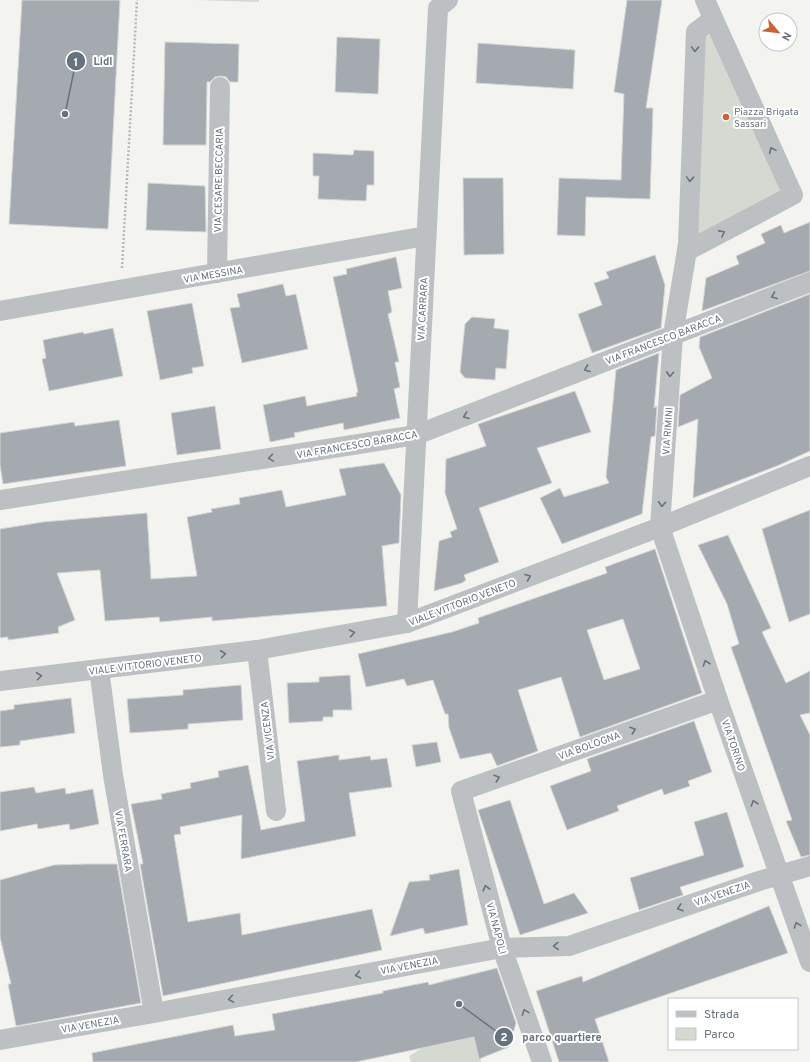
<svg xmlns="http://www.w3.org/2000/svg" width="810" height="1062" viewBox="0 0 810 1062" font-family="Overpass,sans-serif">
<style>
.green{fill:#d4dad2}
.building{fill:#a4aaaf;stroke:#d5d5d3;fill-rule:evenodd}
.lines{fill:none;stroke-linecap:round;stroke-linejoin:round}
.path{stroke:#b7b9bb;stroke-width:2.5;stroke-dasharray:2 2;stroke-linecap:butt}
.street{stroke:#bdc0c3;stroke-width:20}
.oneway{stroke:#66727d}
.poi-dot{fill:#cc6238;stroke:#fff;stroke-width:1.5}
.labels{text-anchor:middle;stroke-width:4;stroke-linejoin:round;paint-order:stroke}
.poi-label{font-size:10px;fill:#66727d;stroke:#fff;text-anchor:start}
.street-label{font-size:10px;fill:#66727d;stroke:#fff}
.leader{fill:none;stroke:#66727d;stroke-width:1.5}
.callout-dot{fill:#66727d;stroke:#fff;stroke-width:1.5}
.mark-label{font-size:12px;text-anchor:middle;font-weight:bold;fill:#fff}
.callout-label{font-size:11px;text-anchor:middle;font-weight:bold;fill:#66727d;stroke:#fff;stroke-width:4;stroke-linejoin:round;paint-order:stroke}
</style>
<rect width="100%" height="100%" fill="#f3f4f0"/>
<g class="green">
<path d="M 195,0 L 259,0 L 259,2 Z"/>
<path d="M 714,33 L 782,195 L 691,242 L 699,41 Z"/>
<path d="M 463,976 L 481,1062 L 411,1062 L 409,1056 L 454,1029 L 443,980 Z"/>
</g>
<g class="building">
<path d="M 22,0 L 120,0 L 108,229 L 9,224 Z"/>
<path d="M 627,0 L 662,0 L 646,108 L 653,108 L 650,199 L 586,197 L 585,236 L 557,235 L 559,178 L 621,180 L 624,94 L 614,92 Z"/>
<path d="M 337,37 L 380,39 L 378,94 L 335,92 Z"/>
<path d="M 165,42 L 239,44 L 238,82 L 230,82 L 226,77 L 221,76 L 215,77 L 210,82 L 207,82 L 206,145 L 163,145 Z"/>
<path d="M 478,43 L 575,50 L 573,89 L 476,83 Z"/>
<path d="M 354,150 L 374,151 L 374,185 L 367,185 L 366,201 L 318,199 L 319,176 L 313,176 L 313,153 L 353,155 Z"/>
<path d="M 463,178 L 503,178 L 504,254 L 464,255 Z"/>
<path d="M 148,183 L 205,186 L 206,232 L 146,230 Z"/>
<path d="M 810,222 L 810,271 L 702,311 L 706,278 L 739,264 L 736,256 L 765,243 L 761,234 L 781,225 L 784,233 Z"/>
<path d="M 655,255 L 665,285 L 661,328 L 592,353 L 578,314 L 602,305 L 594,283 L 609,278 L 606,272 Z"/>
<path d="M 396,257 L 402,288 L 388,291 L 392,312 L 388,314 L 399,362 L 395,362 L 400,387 L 394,389 L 400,418 L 344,430 L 343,423 L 294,433 L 295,437 L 270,442 L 263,405 L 305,396 L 307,406 L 357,396 L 356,393 L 358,392 L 333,277 L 347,274 L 346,269 Z"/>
<path d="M 283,284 L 286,296 L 296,294 L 308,349 L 242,363 L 230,308 L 240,307 L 237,294 Z"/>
<path d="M 810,294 L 810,451 L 777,466 L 693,498 L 698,419 L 678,427 L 680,395 L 712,378 L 699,347 L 700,337 Z"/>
<path d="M 192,303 L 204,366 L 192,368 L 193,373 L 160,380 L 147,311 Z"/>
<path d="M 472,317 L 495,319 L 494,328 L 509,330 L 506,369 L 496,368 L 495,380 L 465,378 L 460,372 L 465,324 Z"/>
<path d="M 113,328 L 123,376 L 49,391 L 42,359 L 46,358 L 43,340 L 83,332 L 84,334 Z"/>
<path d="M 659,353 L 654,408 L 657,406 L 655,436 L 651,437 L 642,514 L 562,544 L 540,498 L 560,488 L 564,497 L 609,483 L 606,477 L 616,370 Z"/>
<path d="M 575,391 L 591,432 L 537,448 L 552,483 L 479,508 L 499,562 L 464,575 L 466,580 L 462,583 L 434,591 L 439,541 L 452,537 L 450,532 L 457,529 L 445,493 L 446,459 L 486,446 L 478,424 Z"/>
<path d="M 215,406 L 221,449 L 177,455 L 171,413 Z"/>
<path d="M 119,420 L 126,466 L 3,484 L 0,465 L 0,433 L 74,422 L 75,426 Z"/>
<path d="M 384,463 L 401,495 L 399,543 L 382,546 L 387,606 L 212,621 L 212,617 L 160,622 L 159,617 L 105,621 L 100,570 L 57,573 L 75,620 L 58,627 L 59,633 L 8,640 L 8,637 L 0,638 L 0,529 L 43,522 L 147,513 L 151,579 L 197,576 L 187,517 L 212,512 L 211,509 L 240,504 L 239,498 L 282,490 L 286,507 L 346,495 L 339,469 Z"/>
<path d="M 810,510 L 810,614 L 789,622 L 762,529 Z"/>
<path d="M 728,535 L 771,628 L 762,632 L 786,683 L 810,671 L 810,713 L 800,715 L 810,735 L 810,855 L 801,857 L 786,821 L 792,820 L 731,647 L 739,644 L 727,604 L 698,545 Z"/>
<path d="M 655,549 L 702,693 L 580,737 L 561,677 L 518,690 L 538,751 L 497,766 L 491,753 L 460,759 L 449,728 L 448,714 L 445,714 L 433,680 L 407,686 L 404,679 L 366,687 L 358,654 L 452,632 L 479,623 L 478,618 L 607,573 L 605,567 ZM 623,619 L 640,669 L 604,680 L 587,630 Z"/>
<path d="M 350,675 L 352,710 L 333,710 L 333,717 L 323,717 L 323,721 L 289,723 L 287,683 L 319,682 L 319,677 Z"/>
<path d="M 241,685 L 243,720 L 188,724 L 188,729 L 130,733 L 127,699 L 183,695 L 183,690 Z"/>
<path d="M 71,698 L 75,733 L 20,741 L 20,745 L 0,747 L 0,711 L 14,709 L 14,705 Z"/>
<path d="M 694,721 L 712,772 L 688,781 L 690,786 L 664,795 L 662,789 L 617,806 L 619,811 L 567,830 L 550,786 L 591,771 L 587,759 Z"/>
<path d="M 437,742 L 441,762 L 416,767 L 412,745 Z"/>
<path d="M 339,755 L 339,760 L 370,756 L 371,760 L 387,758 L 392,787 L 349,793 L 356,836 L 241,859 L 242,815 L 180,827 L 181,834 L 174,835 L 188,922 L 240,913 L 242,935 L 372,909 L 382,950 L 163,996 L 140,864 L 143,864 L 131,804 L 162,799 L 161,794 L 191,788 L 190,783 L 219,777 L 218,771 L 248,765 L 261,830 L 305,821 L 297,761 Z"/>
<path d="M 34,787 L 36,793 L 65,788 L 66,794 L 93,789 L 99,824 L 70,830 L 69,824 L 38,829 L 37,824 L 0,831 L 0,792 Z"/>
<path d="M 510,800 L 544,904 L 574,893 L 588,913 L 520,935 L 478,810 Z"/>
<path d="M 727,812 L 744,867 L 680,887 L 683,895 L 639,910 L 630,878 L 704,855 L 694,822 Z"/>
<path d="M 87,864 L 117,864 L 141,1003 L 16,1026 L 8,984 L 11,984 L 0,937 L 0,880 L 54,865 Z"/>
<path d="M 459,869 L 468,925 L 425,934 L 423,928 L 390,936 L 409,882 L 430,880 L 429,875 Z"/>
<path d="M 769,906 L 788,953 L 595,1019 L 609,1062 L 559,1062 L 536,991 L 582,976 L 583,982 Z"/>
<path d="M 497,968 L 516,1023 L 509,1047 L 479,1059 L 474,1037 L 356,1062 L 93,1062 L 92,1053 L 233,1025 L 235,1036 L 275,1030 L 272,1014 L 383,993 L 383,991 L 428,982 L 429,985 Z"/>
</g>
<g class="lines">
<path class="path" d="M 122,268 L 137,0"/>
<g class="street">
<path d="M 713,19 L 696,32 L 688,244 L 673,335 L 660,527 L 718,700 L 810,962"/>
<path d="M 687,251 L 793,195 L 705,0"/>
<path d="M 217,273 L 220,87"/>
<path d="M 0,311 L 426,236"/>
<path d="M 0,500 L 416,435 L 810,282"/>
<path d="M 407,623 L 438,8 L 448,0"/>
<path d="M 257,650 L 276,811"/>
<path d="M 99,669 L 113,775 L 154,1013"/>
<path d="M 0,681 L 257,650 L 407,623 L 660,527 L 810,466"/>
<path d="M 0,1040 L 154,1013 L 502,948 L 569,946 L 759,881 L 810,866"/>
<path d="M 542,1062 L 502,948 L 461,791 L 718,700"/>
</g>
</g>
<defs><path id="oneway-chevron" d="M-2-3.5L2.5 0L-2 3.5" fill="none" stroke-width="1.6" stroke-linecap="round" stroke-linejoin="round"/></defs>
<g class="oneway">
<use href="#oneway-chevron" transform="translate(695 49) rotate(92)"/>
<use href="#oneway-chevron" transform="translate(772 150) rotate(-114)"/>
<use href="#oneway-chevron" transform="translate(690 179) rotate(92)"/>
<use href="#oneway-chevron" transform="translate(722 233) rotate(-28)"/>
<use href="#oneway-chevron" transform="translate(774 296) rotate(159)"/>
<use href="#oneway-chevron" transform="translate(587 369) rotate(159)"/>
<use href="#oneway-chevron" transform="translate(670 374) rotate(94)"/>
<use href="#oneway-chevron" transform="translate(466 416) rotate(159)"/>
<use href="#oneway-chevron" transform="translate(271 458) rotate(171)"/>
<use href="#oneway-chevron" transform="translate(662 504) rotate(94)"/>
<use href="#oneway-chevron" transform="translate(528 577) rotate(-21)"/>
<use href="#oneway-chevron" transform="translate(352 633) rotate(-10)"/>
<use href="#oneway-chevron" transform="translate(223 654) rotate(-7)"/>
<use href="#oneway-chevron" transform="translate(706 663) rotate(-109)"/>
<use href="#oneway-chevron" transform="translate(39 676) rotate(-7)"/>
<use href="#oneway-chevron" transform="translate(633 730) rotate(-19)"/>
<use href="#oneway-chevron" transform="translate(497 778) rotate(-19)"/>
<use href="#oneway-chevron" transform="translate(754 803) rotate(-109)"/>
<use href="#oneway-chevron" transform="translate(486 888) rotate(-105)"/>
<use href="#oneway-chevron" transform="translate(680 908) rotate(161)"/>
<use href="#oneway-chevron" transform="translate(797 925) rotate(-110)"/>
<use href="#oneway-chevron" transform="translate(556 946) rotate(178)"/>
<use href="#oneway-chevron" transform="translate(358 975) rotate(169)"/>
<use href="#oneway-chevron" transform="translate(231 999) rotate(170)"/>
<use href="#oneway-chevron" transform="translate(525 1012) rotate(-110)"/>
</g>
<circle class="poi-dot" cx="726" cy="117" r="4"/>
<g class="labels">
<g class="poi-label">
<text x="734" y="115">Piazza Brigata<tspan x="734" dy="12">Sassari</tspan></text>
</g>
<g class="street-label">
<text transform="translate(218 180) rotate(-89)" y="4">VIA CESARE BECCARIA</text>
<text transform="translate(213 274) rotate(-10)" y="4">VIA MESSINA</text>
<text transform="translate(422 309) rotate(-87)" y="4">VIA CARRARA</text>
<text transform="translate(663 339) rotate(-21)" y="4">VIA FRANCESCO BARACCA</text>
<text transform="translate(667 431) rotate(-86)" y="4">VIA RIMINI</text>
<text transform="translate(357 444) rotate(-10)" y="4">VIA FRANCESCO BARACCA</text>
<text transform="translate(462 602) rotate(-21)" y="4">VIALE VITTORIO VENETO</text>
<text transform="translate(145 664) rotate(-7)" y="4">VIALE VITTORIO VENETO</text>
<text transform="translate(267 731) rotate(-97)" y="4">VIA VICENZA</text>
<text transform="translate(589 745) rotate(-20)" y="4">VIA BOLOGNA</text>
<text transform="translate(734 745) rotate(71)" y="4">VIA TORINO</text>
<text transform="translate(124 841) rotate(80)" y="4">VIA FERRARA</text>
<text transform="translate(722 893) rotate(-19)" y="4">VIA VENEZIA</text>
<text transform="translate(497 928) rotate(75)" y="4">VIA NAPOLI</text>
<text transform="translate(409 965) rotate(-11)" y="4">VIA VENEZIA</text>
<text transform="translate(90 1024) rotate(-10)" y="4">VIA VENEZIA</text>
</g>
</g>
<path class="leader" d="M65 114L76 61M459 1004L504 1037"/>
<g class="callout-dot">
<circle cx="65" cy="114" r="4"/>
<circle cx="459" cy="1004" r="4"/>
<circle cx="76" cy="61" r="10"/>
<circle cx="504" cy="1037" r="10"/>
</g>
<g class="mark-label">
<text x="76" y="66">1</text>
<text x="504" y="1041">2</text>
</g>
<g class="callout-label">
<text x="103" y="65">Lidl</text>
<text x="562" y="1041">parco quartiere</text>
</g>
<rect x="668" y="998" width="130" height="52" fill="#ffffff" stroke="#c2c7cb"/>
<rect x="676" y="1011" width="20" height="6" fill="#bdc0c3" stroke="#c2c7cb"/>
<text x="704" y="1018" font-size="12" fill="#66727d">Strada</text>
<rect x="676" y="1028" width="20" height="12" fill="#d4dad2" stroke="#c2c7cb"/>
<text x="704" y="1038" font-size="12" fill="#66727d">Parco</text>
<g transform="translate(778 32) rotate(118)"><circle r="19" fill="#ffffff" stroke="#c2c7cb"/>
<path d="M0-3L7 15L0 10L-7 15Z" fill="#cc6238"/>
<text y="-6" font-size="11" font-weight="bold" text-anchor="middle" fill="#66727d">N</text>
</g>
</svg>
